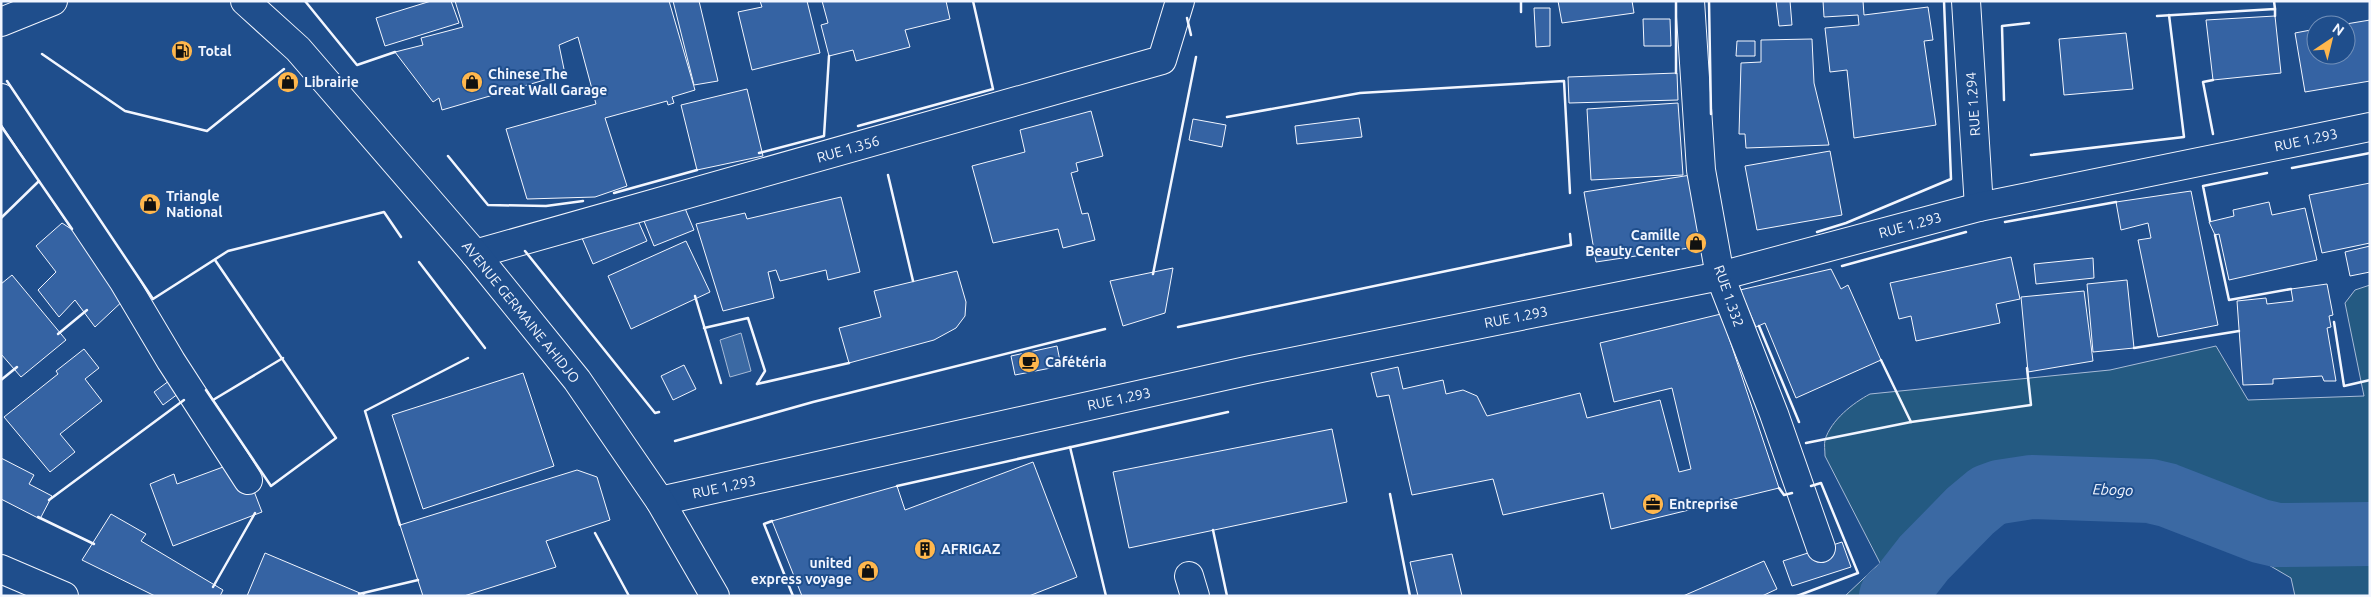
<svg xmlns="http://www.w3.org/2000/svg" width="2371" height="597" viewBox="0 0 2371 597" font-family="Ubuntu,sans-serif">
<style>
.green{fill:#245a82;stroke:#a8bbd7}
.water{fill:#3b69a3;stroke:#a8bbd7}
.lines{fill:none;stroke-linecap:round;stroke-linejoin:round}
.river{stroke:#3b69a3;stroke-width:64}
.building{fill:#3563a3;stroke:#f2f6ff}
.street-casing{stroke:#f2f6ff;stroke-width:30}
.secondary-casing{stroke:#f2f6ff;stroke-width:30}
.street{stroke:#1f4e8c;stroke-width:28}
.secondary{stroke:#1f4e8c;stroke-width:28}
.wall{stroke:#f2f6ff;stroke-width:2.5}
.labels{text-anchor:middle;stroke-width:4;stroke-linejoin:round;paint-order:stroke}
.poi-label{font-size:14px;font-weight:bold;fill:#f2f6ff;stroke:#1f4e8c;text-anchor:start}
.street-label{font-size:14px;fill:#f2f6ff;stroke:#1f4e8c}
.water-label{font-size:15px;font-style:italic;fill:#f2f6ff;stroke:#1f4e8c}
</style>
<rect width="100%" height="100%" fill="#1f4e8c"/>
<path class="green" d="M 2370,285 L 2370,596 L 2295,596 L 2291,578 L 2202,526 L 2080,509 L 2002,504 L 1908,596 L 1845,596 L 1880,563 L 1825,456 C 1825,451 1824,444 1825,440 C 1831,420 1853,403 1870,394 L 2110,370 L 2216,346 L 2248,400 L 2364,396 L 2345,303 L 2355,290 Z"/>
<path class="water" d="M 741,333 L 751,371 L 730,377 L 720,340 Z"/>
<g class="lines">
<path class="river" d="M 1891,596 L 1899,590 L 1924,558 L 1970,511 L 1988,496 L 1999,492 L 2032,487 L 2150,491 L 2167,495 L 2260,531 L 2277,535 L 2370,534"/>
</g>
<g class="building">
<path d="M 431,1 L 451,1 L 459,23 L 385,46 L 376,18 Z"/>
<path d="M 455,1 L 669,1 L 695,90 L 672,97 L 674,103 L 668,105 L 667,101 L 605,118 L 627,186 L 595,197 L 527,199 L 506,129 L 596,104 L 578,37 L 559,45 L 565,74 L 442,110 L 439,98 L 433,102 L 395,52 L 423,45 L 421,38 L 463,27 Z"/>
<path d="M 673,1 L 699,1 L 718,81 L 694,85 Z"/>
<path d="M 760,1 L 807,1 L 820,53 L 752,70 L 738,12 L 762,7 Z"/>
<path d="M 822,1 L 946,1 L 950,19 L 905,30 L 910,47 L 856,61 L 853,50 L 829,56 L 821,25 L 828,23 Z"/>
<path d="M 1558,1 L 1632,1 L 1634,13 L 1562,23 Z"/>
<path d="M 1776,1 L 1790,1 L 1792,25 L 1779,26 Z"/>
<path d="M 1823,1 L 1863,1 L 1864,15 L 1928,7 L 1933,40 L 1924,41 L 1936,125 L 1854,138 L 1847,70 L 1830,72 L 1825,28 L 1859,25 L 1858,15 L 1824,17 Z"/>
<path d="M 1534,8 L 1550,8 L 1550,46 L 1536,47 Z"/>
<path d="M 2275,16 L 2281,73 L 2213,80 L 2206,20 Z"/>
<path d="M 1643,19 L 1670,19 L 1671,46 L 1644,46 Z"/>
<path d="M 2370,20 L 2370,81 L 2305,92 L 2295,33 L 2316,29 L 2316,55 L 2346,55 L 2346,25 L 2340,25 Z"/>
<path d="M 2126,33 L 2133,89 L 2064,95 L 2059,39 Z"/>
<path d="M 1812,39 L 1814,83 L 1829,145 L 1746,148 L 1745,134 L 1739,134 L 1741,63 L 1761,62 L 1761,40 Z"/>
<path d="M 1737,41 L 1755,41 L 1755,56 L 1736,56 Z"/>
<path d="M 1677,73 L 1678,100 L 1569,103 L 1568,77 Z"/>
<path d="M 747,89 L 763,156 L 697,170 L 681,105 Z"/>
<path d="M 1678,103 L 1683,175 L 1591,180 L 1587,109 Z"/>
<path d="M 1091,111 L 1103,156 L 1076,163 L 1078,171 L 1071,173 L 1082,214 L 1088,213 L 1095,240 L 1063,248 L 1058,229 L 993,243 L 972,166 L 1025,152 L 1020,130 Z"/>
<path d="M 1359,118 L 1362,137 L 1297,144 L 1295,126 Z"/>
<path d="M 1193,119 L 1226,125 L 1222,147 L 1189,140 Z"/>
<path d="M 1830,151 L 1842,215 L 1757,230 L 1745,166 Z"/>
<path d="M 1697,174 L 1709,245 L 1596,262 L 1584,192 Z"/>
<path d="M 2370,183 L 2370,243 L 2322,253 L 2309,195 Z"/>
<path d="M 2191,191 L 2218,325 L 2158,337 L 2138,240 L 2151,238 L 2148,223 L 2121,230 L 2116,202 Z"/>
<path d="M 841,197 L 860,272 L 828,280 L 826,270 L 780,281 L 776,270 L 768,272 L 774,298 L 723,311 L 696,224 L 745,213 L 747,219 Z"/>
<path d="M 682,201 L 694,230 L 654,246 L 642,216 Z"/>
<path d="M 2269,202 L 2272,215 L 2305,208 L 2317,260 L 2229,280 L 2219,234 L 2215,235 L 2209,222 L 2234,216 L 2233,210 Z"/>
<path d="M 636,216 L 647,241 L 593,264 L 582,238 Z"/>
<path d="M 62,223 L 94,244 L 128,296 L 95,327 L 75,300 L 59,317 L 38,290 L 56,272 L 36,246 Z"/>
<path d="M 686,241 L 710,292 L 631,329 L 608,276 Z"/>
<path d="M 2370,246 L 2370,272 L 2350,276 L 2345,252 Z"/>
<path d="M 2011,257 L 2020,299 L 1996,304 L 2000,323 L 1916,341 L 1911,316 L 1899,319 L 1890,283 Z"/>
<path d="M 2093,258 L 2094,278 L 2036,284 L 2034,264 Z"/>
<path d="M 1173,268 L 1165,313 L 1123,326 L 1110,281 Z"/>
<path d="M 1831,269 L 1841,289 L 1848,285 L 1881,360 L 1796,398 L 1765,323 L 1756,327 L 1740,290 Z"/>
<path d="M 957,271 L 966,302 L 965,316 L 956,328 L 934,340 L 849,363 L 839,328 L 881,317 L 874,291 Z"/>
<path d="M 12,275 L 66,340 L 21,377 L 1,354 L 1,284 Z"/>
<path d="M 2127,280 L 2134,348 L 2093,352 L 2087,284 Z"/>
<path d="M 2327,284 L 2333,315 L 2329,316 L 2331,327 L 2327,328 L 2336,381 L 2324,381 L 2322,376 L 2273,379 L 2273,384 L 2243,385 L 2237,301 L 2266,298 L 2267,304 L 2293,301 L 2291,289 Z"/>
<path d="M 2084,291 L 2093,361 L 2028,372 L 2021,297 Z"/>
<path d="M 1721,314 L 1779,488 L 1611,529 L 1603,493 L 1503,515 L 1493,479 L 1412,495 L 1389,395 L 1377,397 L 1371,373 L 1398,367 L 1403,389 L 1443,380 L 1446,394 L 1463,390 L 1477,396 L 1487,416 L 1580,393 L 1587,418 L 1660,400 L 1679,472 L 1691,469 L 1672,388 L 1614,402 L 1600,343 Z"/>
<path d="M 1057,346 L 1061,366 L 1015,375 L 1011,356 Z"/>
<path d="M 84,349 L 99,368 L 85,379 L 102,401 L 60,434 L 75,452 L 50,472 L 4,417 L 58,374 L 56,371 Z"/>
<path d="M 684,365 L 696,389 L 673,400 L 661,376 Z"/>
<path d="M 523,373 L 554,466 L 423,509 L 392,415 Z"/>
<path d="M 177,375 L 186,388 L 163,405 L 154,392 Z"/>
<path d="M 1332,429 L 1347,502 L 1129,548 L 1113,472 Z"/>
<path d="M 1,458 L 34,475 L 29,484 L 52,496 L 40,519 L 1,499 Z"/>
<path d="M 242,460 L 262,512 L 173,546 L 150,484 L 174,474 L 177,484 Z"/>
<path d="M 1033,462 L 1077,577 L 1029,596 L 802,596 L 772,521 L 897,486 L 905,510 Z"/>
<path d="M 577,470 L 597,477 L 610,520 L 546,541 L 556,567 L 464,596 L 423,596 L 400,525 Z"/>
<path d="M 111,514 L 146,534 L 141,541 L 223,590 L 220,596 L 155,596 L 82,560 Z"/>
<path d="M 1842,542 L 1851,567 L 1792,586 L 1783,561 Z"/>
<path d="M 265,553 L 367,596 L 247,596 Z"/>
<path d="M 1452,554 L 1462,596 L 1418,596 L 1410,562 Z"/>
<path d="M 1764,561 L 1777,589 L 1762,596 L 1683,596 Z"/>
</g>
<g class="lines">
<g class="street-casing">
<g id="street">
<path d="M 1690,1 L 1701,170 L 1720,276 L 1774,414 L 1821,548"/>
<path d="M 1966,1 L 1979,207"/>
<path d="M 1,98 L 124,282 L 171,361 L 248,480"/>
<path d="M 475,254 L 1162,60 L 1180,1"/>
<path d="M 660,501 L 1251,370 L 1720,276 L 1979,207 L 2370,127"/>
<path d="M 1,569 L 64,596"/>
<path d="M 1189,576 L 1195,596"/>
</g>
</g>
<g class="secondary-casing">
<g id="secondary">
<path d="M 245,1 L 298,49 L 475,254 L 577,380 L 660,501 L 715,596"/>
<path d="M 1,22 L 53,1"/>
</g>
</g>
<use href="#street" class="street"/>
<use href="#secondary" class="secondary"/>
<g class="wall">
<path d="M 305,1 L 357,65 L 395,52"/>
<path d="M 1709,1 L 1711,114"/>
<path d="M 2274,1 L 2275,9"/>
<path d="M 1521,12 L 1521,1"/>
<path d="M 2157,16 L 2275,9 L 2275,16"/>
<path d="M 1187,18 L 1191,35"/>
<path d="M 42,54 L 125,111 L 207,131 L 284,69"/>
<path d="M 1676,73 L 1676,1"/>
<path d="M 7,81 L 153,299 L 228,251 L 384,212 L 401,237"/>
<path d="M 2004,100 L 2002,26 L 2029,23"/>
<path d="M 1227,117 L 1360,93 L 1564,81 L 1570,193"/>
<path d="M 1,126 L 72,229"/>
<path d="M 858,126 L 993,89 L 973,1"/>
<path d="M 2213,134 L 2203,82 L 2213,80"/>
<path d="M 759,153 L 824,136 L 829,56"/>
<path d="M 2031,155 L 2184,137 L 2169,15"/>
<path d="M 448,156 L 488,205 L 546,206 L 583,201"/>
<path d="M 2292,168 L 2370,153"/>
<path d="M 888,175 L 913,281"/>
<path d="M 614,193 L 697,170"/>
<path d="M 1,218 L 39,181"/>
<path d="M 2210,221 L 2203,186 L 2267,173"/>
<path d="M 2005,222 L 2116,202"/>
<path d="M 1817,232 L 1846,223 L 1951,179 L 1944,1"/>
<path d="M 2215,235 L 2229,300 L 2291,289"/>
<path d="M 525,251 L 655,413 L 659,412"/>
<path d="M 419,262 L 485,348"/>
<path d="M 1842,266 L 1966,232"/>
<path d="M 1153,274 L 1196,57"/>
<path d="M 695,296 L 721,383"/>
<path d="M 2334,322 L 2344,386 L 2370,380"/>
<path d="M 1759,326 L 1799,422"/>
<path d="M 1178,327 L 1571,245 L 1570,234"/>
<path d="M 704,328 L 748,318 L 765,371 L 757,384"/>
<path d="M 58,334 L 87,310"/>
<path d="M 2134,348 L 2239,331"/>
<path d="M 1881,360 L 1911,422"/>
<path d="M 1,380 L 17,367"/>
<path d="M 757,384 L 849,363"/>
<path d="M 206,390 L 271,486 L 336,438 L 215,260"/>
<path d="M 213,400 L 283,358"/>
<path d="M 675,441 L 813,402 L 1105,329"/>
<path d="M 1806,443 L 1911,422 L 2031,405 L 2027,368"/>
<path d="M 1070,447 L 1106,596"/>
<path d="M 897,486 L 1228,412"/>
<path d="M 1779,488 L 1784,495 L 1792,493"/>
<path d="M 1390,494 L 1410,596"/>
<path d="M 49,500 L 184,400"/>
<path d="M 38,517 L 94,544"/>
<path d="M 772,521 L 764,524 L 793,596"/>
<path d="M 400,525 L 365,411 L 468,358"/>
<path d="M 1213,530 L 1227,596"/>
<path d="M 595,533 L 629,596"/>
<path d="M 213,587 L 255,513"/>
<path d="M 359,594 L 418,580"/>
<path d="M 1797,596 L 1858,573 L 1821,483 L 1811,486"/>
</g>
</g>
<defs>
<g id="fuel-disc" transform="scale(1.125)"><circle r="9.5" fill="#ffb74d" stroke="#1f4e8c"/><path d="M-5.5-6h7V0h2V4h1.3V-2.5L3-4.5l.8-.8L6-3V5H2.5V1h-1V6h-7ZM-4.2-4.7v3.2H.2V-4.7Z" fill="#111"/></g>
<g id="shop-disc" transform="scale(1.125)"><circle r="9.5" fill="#ffb74d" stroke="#1f4e8c"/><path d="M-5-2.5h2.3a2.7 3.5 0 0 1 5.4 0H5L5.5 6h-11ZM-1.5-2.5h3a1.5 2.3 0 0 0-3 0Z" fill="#111"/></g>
<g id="cafe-disc" transform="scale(1.125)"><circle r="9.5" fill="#ffb74d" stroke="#1f4e8c"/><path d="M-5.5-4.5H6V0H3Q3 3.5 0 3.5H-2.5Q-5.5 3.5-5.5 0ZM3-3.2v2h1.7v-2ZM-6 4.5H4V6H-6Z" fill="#111"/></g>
<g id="office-disc" transform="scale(1.125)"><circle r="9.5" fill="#ffb74d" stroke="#1f4e8c"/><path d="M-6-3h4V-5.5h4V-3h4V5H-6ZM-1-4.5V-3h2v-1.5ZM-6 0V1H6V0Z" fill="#111"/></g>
<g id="building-disc" transform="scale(1.125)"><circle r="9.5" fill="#ffb74d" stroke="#1f4e8c"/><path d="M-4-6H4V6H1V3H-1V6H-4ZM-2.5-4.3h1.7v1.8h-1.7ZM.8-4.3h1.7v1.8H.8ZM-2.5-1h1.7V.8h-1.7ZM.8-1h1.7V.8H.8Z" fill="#111"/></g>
</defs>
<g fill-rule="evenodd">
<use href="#fuel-disc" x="182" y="51"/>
<use href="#shop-disc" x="288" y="82"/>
<use href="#shop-disc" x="472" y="82"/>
<use href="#shop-disc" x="150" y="204"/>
<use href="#shop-disc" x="1696" y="243"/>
<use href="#cafe-disc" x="1029" y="362"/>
<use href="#office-disc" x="1653" y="504"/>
<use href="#building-disc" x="925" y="549"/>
<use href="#shop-disc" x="868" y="571"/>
</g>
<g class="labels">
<g class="poi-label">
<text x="198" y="56">Total</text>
<text x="488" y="79">Chinese The<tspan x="488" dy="16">Great Wall Garage</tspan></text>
<text x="304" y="87">Librairie</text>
<text x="166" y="201">Triangle<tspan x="166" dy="16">National</tspan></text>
<text x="1680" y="240" text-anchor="end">Camille<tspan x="1680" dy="16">Beauty Center</tspan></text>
<text x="1045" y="367">Cafétéria</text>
<text x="1669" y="509">Entreprise</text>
<text x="941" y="554">AFRIGAZ</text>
<text x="852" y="568" text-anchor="end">united<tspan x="852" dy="16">express voyage</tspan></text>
</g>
<g class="street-label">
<text transform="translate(1973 104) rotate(-94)" y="5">RUE 1.294</text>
<text transform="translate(2306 140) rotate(-12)" y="5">RUE 1.293</text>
<text transform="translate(848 149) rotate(-16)" y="5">RUE 1.356</text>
<text transform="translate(1910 225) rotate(-15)" y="5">RUE 1.293</text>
<text transform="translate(1729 296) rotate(71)" y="5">RUE 1.332</text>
<text transform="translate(521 312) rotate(51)" y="5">AVENUE GERMAINE AHIDJO</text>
<text transform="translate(1516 317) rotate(-11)" y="5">RUE 1.293</text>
<text transform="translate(1119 399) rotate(-12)" y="5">RUE 1.293</text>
<text transform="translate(724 487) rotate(-12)" y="5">RUE 1.293</text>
</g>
<g class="water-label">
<text transform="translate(2113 490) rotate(2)" y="5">Ebogo</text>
</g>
</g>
<rect width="2371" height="597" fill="none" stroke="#f2f6ff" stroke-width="5"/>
<g transform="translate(2331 40) rotate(35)"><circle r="24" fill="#1f4e8c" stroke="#7391ba"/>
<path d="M0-4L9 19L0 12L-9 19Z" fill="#ffb74d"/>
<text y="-8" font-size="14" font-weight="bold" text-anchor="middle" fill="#f2f6ff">N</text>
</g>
</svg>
